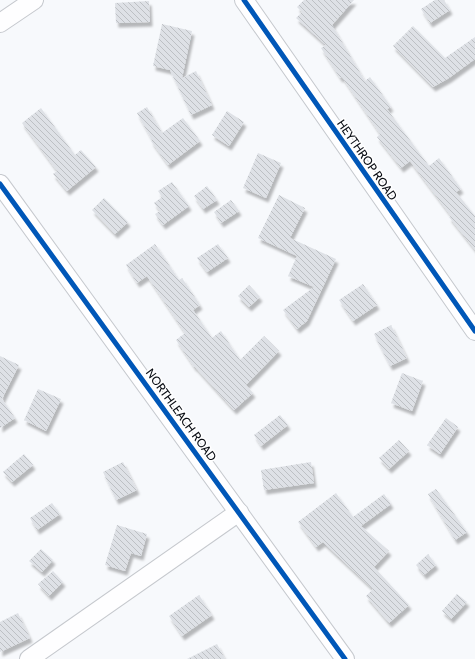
<svg xmlns="http://www.w3.org/2000/svg" width="475" height="659" viewBox="0 0 475 659" font-family="Cabin,sans-serif">
<style>
.building{fill:url(#building-back-hatch);filter:url(#shadow)}
.lines{fill:none;stroke-linecap:round;stroke-linejoin:round}
.street-casing{stroke:#c6c9ce;stroke-width:20}
.street{stroke:#fefeff;stroke-width:18}
.cycleway-casing{stroke:#fff;stroke-width:8}
.cycleway{stroke:#0057b8;stroke-width:5}
.labels{text-anchor:middle;stroke-width:3;stroke-linejoin:round;paint-order:stroke}
.street-label{font-size:12px;fill:#090d14;stroke:#fff}
</style>
<defs>
<pattern id="building-back-hatch" width="6" height="6" patternUnits="userSpaceOnUse"><rect width="6" height="6" fill="#dee1e6"/><path d="M-1 5l2 2M0 0l6 6M5-1l2 2" fill="none" stroke="#bdc0c4"/></pattern>
<filter id="shadow"><feDropShadow dx="2.5" dy="4.5" stdDeviation="1" flood-color="#0004"/></filter>
</defs>
<rect width="100%" height="100%" fill="#f7f9fc"/>
<g class="building">
<path d="M 304,0 L 354,0 L 332,25 L 365,81 L 370,77 L 391,107 L 387,109 L 429,166 L 439,158 L 461,189 L 456,192 L 475,216 L 475,250 L 449,217 L 451,216 L 410,161 L 401,168 L 377,137 L 380,134 L 342,77 L 340,78 L 321,48 L 326,45 L 296,18 L 302,12 L 297,7 Z"/>
<path d="M 435,0 L 444,0 L 450,10 L 430,23 L 421,9 Z"/>
<path d="M 149,1 L 150,22 L 116,23 L 115,3 Z"/>
<path d="M 162,24 L 192,31 L 182,78 L 196,71 L 212,105 L 191,115 L 170,70 L 153,66 Z"/>
<path d="M 413,26 L 445,58 L 475,37 L 475,59 L 449,78 L 433,87 L 393,46 Z"/>
<path d="M 147,107 L 162,133 L 183,118 L 200,141 L 168,165 L 151,141 L 152,140 L 137,113 Z"/>
<path d="M 41,108 L 75,155 L 81,150 L 96,167 L 67,191 L 53,174 L 57,171 L 22,123 Z"/>
<path d="M 227,111 L 244,122 L 229,146 L 212,135 Z"/>
<path d="M 258,153 L 281,163 L 266,198 L 243,188 Z"/>
<path d="M 172,182 L 189,206 L 163,225 L 155,214 L 160,211 L 154,203 L 162,197 L 158,191 Z"/>
<path d="M 207,186 L 217,200 L 203,209 L 194,196 Z"/>
<path d="M 279,195 L 305,208 L 290,238 L 336,259 L 307,321 L 297,329 L 283,310 L 314,287 L 288,276 L 297,256 L 258,238 Z"/>
<path d="M 104,198 L 128,222 L 115,234 L 92,210 Z"/>
<path d="M 231,200 L 239,211 L 221,223 L 214,212 Z"/>
<path d="M 155,244 L 179,280 L 182,278 L 200,305 L 193,310 L 212,338 L 221,331 L 240,360 L 264,336 L 279,351 L 246,385 L 253,393 L 234,410 L 195,367 L 194,367 L 176,340 L 185,333 L 147,276 L 137,283 L 126,265 Z"/>
<path d="M 218,244 L 228,258 L 207,272 L 197,258 Z"/>
<path d="M 363,284 L 377,305 L 353,321 L 339,300 Z"/>
<path d="M 249,285 L 260,297 L 249,307 L 238,296 Z"/>
<path d="M 391,325 L 407,358 L 390,366 L 374,334 Z"/>
<path d="M 0,356 L 19,365 L 2,399 L 15,418 L 0,428 Z"/>
<path d="M 402,373 L 423,381 L 412,411 L 391,403 Z"/>
<path d="M 38,389 L 61,399 L 46,431 L 24,420 Z"/>
<path d="M 280,415 L 288,425 L 261,446 L 254,435 Z"/>
<path d="M 446,418 L 458,427 L 440,454 L 427,445 Z"/>
<path d="M 399,440 L 409,451 L 389,469 L 379,458 Z"/>
<path d="M 24,454 L 33,465 L 12,482 L 3,472 Z"/>
<path d="M 123,462 L 137,490 L 116,500 L 103,472 Z"/>
<path d="M 311,462 L 314,483 L 264,490 L 261,470 Z"/>
<path d="M 436,489 L 467,532 L 455,540 L 428,494 Z"/>
<path d="M 336,493 L 353,517 L 384,494 L 391,504 L 361,526 L 389,551 L 374,567 L 409,605 L 389,623 L 366,596 L 373,589 L 323,542 L 316,547 L 298,522 Z"/>
<path d="M 52,503 L 60,514 L 37,530 L 30,518 Z"/>
<path d="M 117,525 L 147,534 L 141,556 L 131,553 L 125,571 L 105,565 Z"/>
<path d="M 41,549 L 53,560 L 42,572 L 29,561 Z"/>
<path d="M 428,554 L 436,565 L 424,575 L 416,565 Z"/>
<path d="M 53,571 L 63,582 L 49,596 L 38,584 Z"/>
<path d="M 457,594 L 467,602 L 451,619 L 442,611 Z"/>
<path d="M 199,595 L 212,615 L 182,636 L 169,616 Z"/>
<path d="M 18,613 L 30,638 L 0,652 L 0,622 Z"/>
<path d="M 217,644 L 225,659 L 187,659 Z"/>
</g>
<g class="lines">
<g class="street-casing">
<g id="street">
<path d="M 244,0 L 475,331"/>
<path d="M 0,23 L 34,0"/>
<path d="M 0,184 L 345,659"/>
<path d="M 29,659 L 239,512"/>
</g>
</g>
<use href="#street" class="street"/>
<g class="cycleway-casing">
<g id="cycleway">
<path d="M 244,0 L 475,331"/>
<path d="M 0,184 L 345,659"/>
</g>
</g>
<use href="#cycleway" class="cycleway"/>
</g>
<g class="labels">
<g class="street-label">
<text transform="translate(367 160) rotate(55)" y="4">HEYTHROP ROAD</text>
<text transform="translate(181 415) rotate(54)" y="4">NORTHLEACH ROAD</text>
</g>
</g>
</svg>
